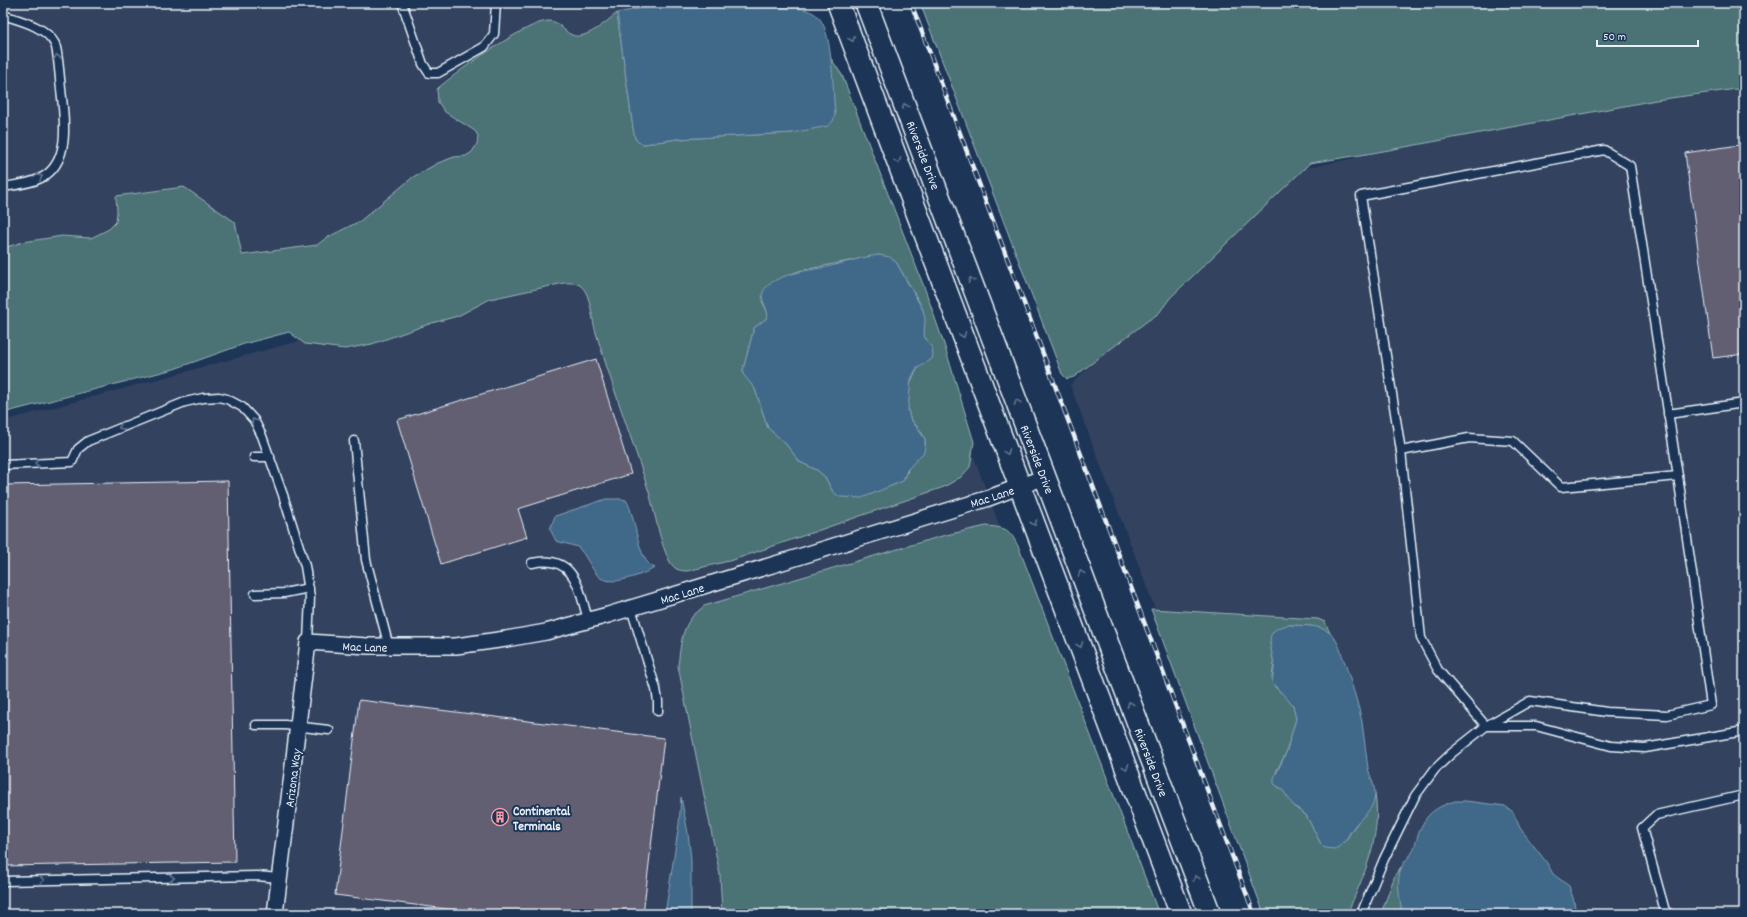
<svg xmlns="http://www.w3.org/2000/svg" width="1747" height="917" viewBox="0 0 1747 917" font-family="Dekko,sans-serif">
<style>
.built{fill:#32425f}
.green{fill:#4b7376;stroke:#9ab2b7;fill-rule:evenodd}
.water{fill:#416989;stroke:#849fb5}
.building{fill:#635f72;stroke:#e8f1f8}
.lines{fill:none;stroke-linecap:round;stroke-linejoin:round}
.lane-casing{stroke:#e8f1f8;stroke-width:11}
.street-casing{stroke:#e8f1f8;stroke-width:18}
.secondary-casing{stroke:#e8f1f8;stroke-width:24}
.lane{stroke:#1d3557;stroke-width:8}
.street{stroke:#1d3557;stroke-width:15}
.secondary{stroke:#1d3557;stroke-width:21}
.rail-casing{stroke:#e8f1f8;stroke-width:4.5}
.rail{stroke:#1d3557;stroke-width:3;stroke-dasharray:9;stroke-linecap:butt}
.oneway{stroke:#64778f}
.labels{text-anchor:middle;stroke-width:4;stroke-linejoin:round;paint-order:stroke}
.street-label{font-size:13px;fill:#e8f1f8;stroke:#1d3557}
.poi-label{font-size:13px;font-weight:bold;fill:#e8f1f8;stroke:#1d3557;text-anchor:start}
</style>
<rect width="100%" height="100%" fill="#1d3557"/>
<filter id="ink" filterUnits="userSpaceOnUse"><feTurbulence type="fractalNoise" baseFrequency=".025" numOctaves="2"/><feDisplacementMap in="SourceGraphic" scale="8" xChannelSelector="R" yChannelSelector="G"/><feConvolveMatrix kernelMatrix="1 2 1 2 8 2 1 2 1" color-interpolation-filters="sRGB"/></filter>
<g filter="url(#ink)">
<g class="built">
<path d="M 3,3 L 804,3 L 807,10 L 697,6 L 642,8 L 617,13 L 601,26 L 584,35 L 572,35 L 558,23 L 495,47 L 450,76 L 437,89 L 445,112 L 475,131 L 478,136 L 477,144 L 472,152 L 466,156 L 454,157 L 413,177 L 360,222 L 326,238 L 317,245 L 242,255 L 235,222 L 116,196 L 117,211 L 116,222 L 109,229 L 91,238 L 62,236 L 23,242 L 3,248 Z"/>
<path d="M 1744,77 L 1744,914 L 1271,914 L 1070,385 L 1301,169 Z"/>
<path d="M 873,186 L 1144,914 L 3,914 L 3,421 Z"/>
</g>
<g class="green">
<path d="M 920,3 L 1744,3 L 1744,88 L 1656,100 L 1373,153 L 1310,163 L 1170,298 L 1159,313 L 1146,322 L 1074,377 L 1067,379 L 1062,374 Z"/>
<path d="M 617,13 L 633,128 L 635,138 L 638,142 L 644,144 L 677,139 L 792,133 L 835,115 L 830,57 L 842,75 L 926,292 L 944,344 L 974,442 L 970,467 L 961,477 L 944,487 L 733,560 L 687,571 C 679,571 674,569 670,562 C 660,544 655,513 649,492 C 632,439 612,386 596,333 C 592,321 591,295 582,287 C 577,282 570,283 564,283 L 490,299 L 458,316 L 432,323 L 372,344 L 345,349 L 305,344 L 289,332 L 244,344 L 174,369 L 3,413 L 3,248 L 23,242 L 62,236 L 91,238 L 109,229 L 116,222 L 117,211 L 116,196 L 184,187 L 235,222 L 242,255 L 317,245 L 326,238 L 360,221 L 413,177 L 438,163 L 454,157 L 466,156 L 472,152 L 477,144 L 478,136 L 475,131 L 445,112 L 438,102 L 437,89 C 453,74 529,20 549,21 C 559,21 563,31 572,35 C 585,41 607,21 617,13 ZM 879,255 L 896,262 L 918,300 L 923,310 L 924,336 L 932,348 C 918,367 899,392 910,417 C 914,425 923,431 925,440 C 927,451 917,458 910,465 C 907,468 908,472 906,476 C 896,492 851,491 833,492 L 825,477 L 817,470 L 800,462 L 785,443 L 768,428 L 755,389 L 744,374 L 743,370 L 754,328 L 767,318 L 768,313 L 762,301 L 774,282 L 786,276 L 799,271 Z"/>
<path d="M 986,526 C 1007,528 1009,528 1019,548 L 1159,914 L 722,914 L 720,875 L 678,666 C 680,650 681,630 692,617 C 695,613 700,610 704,606 L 942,536 Z"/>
<path d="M 1151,609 L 1318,619 L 1325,622 L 1330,633 L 1311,626 L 1289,625 L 1270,643 L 1274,664 L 1272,677 L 1275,687 L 1289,699 L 1293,705 L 1296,719 L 1286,753 L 1276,772 L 1278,787 L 1282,789 L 1297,809 L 1306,815 L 1321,844 L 1345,842 C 1348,837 1351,831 1355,826 C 1365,812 1370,813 1375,794 C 1382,838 1364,875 1347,914 L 1264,914 Z"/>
<path d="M 1401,867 L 1399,887 L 1402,914 L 1381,914 L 1395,875 Z"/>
</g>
<g class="water">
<path d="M 697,6 L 799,8 C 807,10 815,12 820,19 C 833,36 833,93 835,115 L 833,121 L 828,126 L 792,133 L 677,139 L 644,144 L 638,142 L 635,138 L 633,128 L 617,13 L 642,8 Z"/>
<path d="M 879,255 L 890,257 L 896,262 L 923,310 L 925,319 L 924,336 L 932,348 L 933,354 L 932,359 L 916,369 L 911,379 L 908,410 L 910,418 L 925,439 L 925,446 L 924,452 L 907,470 L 903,481 L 862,498 L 840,497 L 833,492 L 825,477 L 817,470 L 800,462 L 785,443 L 768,428 L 755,389 L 743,374 L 743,370 L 754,328 L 767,318 C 770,308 759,302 763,292 C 771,274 811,270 827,267 C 845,263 861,257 879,255 Z"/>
<path d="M 606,499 L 621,499 L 626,500 C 637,517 636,561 655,568 C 641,575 610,588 598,576 C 590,567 586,555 578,547 L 556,541 L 550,529 L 555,516 Z"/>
<path d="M 1289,625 C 1303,626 1319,624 1330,633 C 1339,640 1341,654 1345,663 C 1351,683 1358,702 1362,722 C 1364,737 1366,753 1368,768 C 1370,776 1375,786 1375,794 C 1375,808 1364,815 1356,824 C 1348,834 1346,844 1335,849 L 1325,848 L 1321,844 L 1306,815 L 1292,804 L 1282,789 L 1274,784 L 1274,778 L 1286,753 L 1296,719 L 1293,705 L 1272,683 C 1272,676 1275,670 1274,664 C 1271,645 1262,629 1289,625 Z"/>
<path d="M 681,797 L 688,833 L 691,859 L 691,914 L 665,914 L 679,824 Z"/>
<path d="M 1455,801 L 1466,801 L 1505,806 L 1513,812 L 1520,828 L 1547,863 L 1553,874 L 1569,886 L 1574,901 L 1576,914 L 1402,914 C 1400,898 1395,881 1402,866 C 1405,859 1412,856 1414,848 C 1422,821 1426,810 1455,801 Z"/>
</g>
<g class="building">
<path d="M 1739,145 L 1744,180 L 1744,354 L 1713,358 L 1685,153 Z"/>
<path d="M 596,359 L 631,474 L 518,509 L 527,537 L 441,564 L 397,420 Z"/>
<path d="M 228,481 L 235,862 L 3,866 L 3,485 Z"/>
<path d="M 359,700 L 664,738 L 643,914 L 487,914 L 335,895 Z"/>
</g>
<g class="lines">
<g class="lane-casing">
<g id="lane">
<path d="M 402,3 L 423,64 L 429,73 L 438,73 L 484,47 L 494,34 L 496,3"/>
<path d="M 3,15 C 21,21 45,26 55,44 C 58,51 60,80 61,89 C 64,117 72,162 41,178 C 29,184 16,185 3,187"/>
<path d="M 1668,414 L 1744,403"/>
<path d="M 354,441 L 366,560 L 389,647"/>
<path d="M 1401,451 L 1469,438 L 1513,441 L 1561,487 L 1678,476"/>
<path d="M 254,457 L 270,457"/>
<path d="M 3,465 L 72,462 L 78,449 L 88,441 L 185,402 L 203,398 L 219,397 L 227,399 L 242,407 L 254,420 L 262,436 L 283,495 L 305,566 L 310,597 L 308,642"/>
<path d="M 532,563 C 575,554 579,588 588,620"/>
<path d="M 255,594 L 284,593 L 309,588"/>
<path d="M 631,608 L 656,689 L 658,701 L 658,711"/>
<path d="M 256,725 L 285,725 L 329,730"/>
<path d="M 3,881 L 257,876 L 279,878"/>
<path d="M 1361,914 L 1384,859 L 1415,796 L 1435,769 L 1452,753 L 1486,726 L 1530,701 L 1607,712 L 1667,715 L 1711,705 L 1678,476 L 1630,166 L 1604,150 L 1361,196 L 1401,451 L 1421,638 L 1438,670 L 1486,726 L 1536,726 L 1611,746 L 1645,748 L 1744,731"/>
<path d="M 1670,914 L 1665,911 L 1642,828 L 1656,815 L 1744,795"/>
</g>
</g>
<g class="street-casing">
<path id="street" d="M 275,914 L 308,642 L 367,646 L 456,646 L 506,639 L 546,632 L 608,615 L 792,559 L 986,499 L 1045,477"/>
</g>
<g class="secondary-casing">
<g id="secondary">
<path d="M 838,3 L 1181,914"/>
<path d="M 866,3 L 1210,914"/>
</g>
</g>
<use href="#lane" class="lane"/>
<use href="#street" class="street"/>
<use href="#secondary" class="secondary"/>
<g class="rail-casing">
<path id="rail" d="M 911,3 L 1254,914"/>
</g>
<use href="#rail" class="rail"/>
</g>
<defs><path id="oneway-chevron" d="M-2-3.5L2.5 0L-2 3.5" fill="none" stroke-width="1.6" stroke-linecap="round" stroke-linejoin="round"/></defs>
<g class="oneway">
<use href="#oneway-chevron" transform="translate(852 39) rotate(69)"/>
<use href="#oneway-chevron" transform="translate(57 57) rotate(-99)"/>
<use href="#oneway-chevron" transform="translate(905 106) rotate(-111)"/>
<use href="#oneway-chevron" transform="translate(898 161) rotate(69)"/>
<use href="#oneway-chevron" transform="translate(40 177) rotate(-28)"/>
<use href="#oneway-chevron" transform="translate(971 280) rotate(-111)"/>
<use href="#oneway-chevron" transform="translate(963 335) rotate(69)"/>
<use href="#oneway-chevron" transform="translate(1017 402) rotate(-111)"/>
<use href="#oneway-chevron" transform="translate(254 421) rotate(-122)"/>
<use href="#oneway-chevron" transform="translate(121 427) rotate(158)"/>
<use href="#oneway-chevron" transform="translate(1007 452) rotate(70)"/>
<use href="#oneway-chevron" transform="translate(37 463) rotate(178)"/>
<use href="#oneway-chevron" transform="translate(1034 523) rotate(69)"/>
<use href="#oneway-chevron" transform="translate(1081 573) rotate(-111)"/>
<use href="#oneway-chevron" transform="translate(1080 645) rotate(69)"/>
<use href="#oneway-chevron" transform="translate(1130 704) rotate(-111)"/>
<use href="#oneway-chevron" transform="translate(1126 767) rotate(69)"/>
<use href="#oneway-chevron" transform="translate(172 878) rotate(-1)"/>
<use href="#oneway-chevron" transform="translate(1196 878) rotate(-111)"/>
<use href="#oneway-chevron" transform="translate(42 880) rotate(-1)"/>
</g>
</g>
<defs>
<g id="building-ring" transform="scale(0.9)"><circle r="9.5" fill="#1d3557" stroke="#ff9aa2" stroke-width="1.5"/><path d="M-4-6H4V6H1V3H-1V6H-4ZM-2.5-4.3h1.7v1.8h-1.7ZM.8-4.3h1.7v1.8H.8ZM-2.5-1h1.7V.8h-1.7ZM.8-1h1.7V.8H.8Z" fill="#ff9aa2"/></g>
</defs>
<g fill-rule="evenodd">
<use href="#building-ring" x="500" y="817"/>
</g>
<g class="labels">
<g class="street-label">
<text transform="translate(924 155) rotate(69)" y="5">Riverside Drive</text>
<text transform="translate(1038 459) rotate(69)" y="5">Riverside Drive</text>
<text transform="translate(992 496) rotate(-18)" y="5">Mac Lane</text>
<text transform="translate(682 593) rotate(-17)" y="5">Mac Lane</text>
<text transform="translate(365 646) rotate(2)" y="5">Mac Lane</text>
<text transform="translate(1152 762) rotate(69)" y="5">Riverside Drive</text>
<text transform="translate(292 778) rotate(-83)" y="5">Arizona Way</text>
</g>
<g class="poi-label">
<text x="513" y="815">Continental<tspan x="513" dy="15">Terminals</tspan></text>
</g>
</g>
<rect width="1747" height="917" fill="none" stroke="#1d3557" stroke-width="16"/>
<rect x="8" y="8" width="1731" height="901" fill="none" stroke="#e8f1f8" stroke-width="1.5" filter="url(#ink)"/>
<path d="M1597 40v6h101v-6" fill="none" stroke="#e8f1f8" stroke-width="2"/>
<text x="1603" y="40" font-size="12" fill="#e8f1f8" stroke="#1d3557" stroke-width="3" paint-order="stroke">50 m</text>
</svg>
